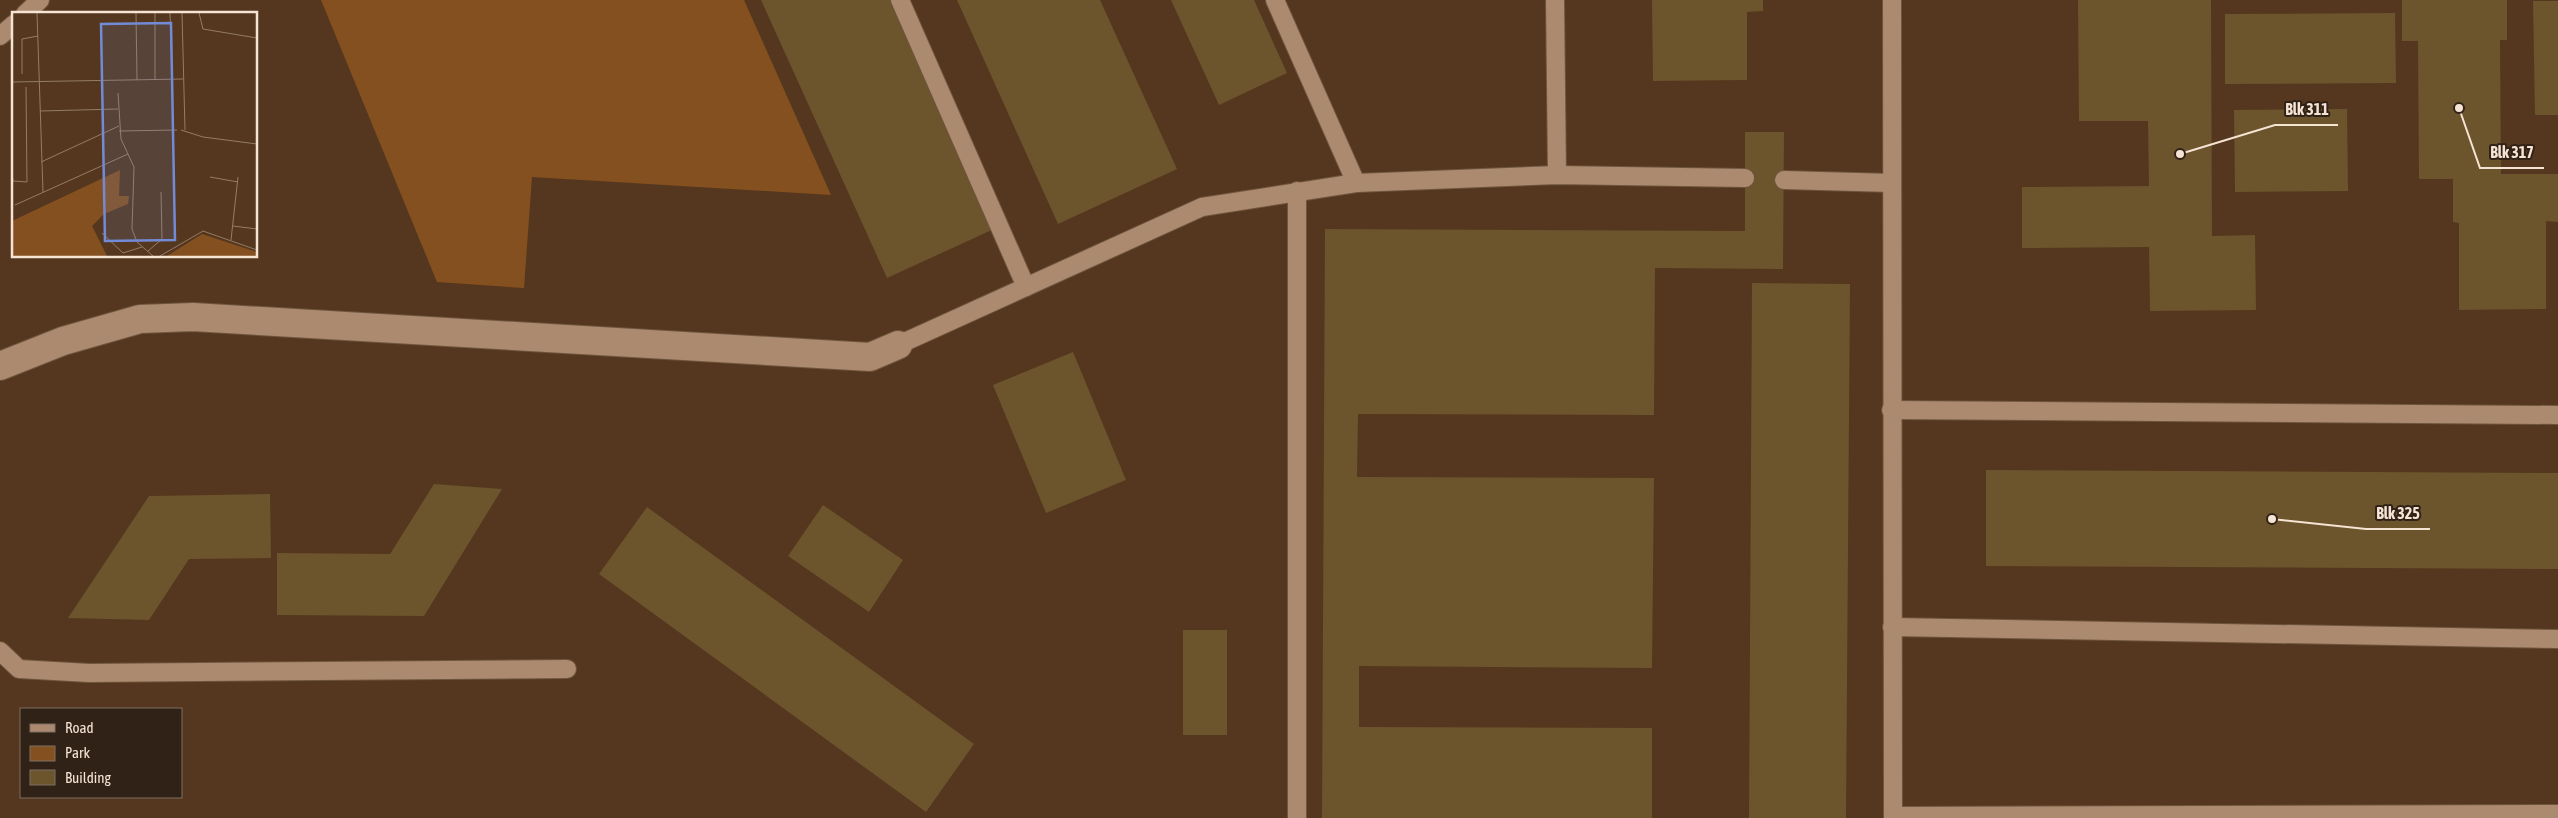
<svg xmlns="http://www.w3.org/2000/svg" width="2558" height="818" viewBox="0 0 2558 818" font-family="'Asap Condensed',sans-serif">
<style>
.green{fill:#855020}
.building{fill:#6c542c}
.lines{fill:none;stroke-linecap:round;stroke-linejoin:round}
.service-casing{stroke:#6e553e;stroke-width:20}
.minor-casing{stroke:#6e553e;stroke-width:30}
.service{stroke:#ac8a6f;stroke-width:18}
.minor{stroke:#ac8a6f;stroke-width:28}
.inset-road{fill:none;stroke:#947c67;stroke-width:1}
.view{fill:#738ad6;fill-opacity:0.15;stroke:#738ad6;stroke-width:2.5}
.inset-edge{fill:none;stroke:#f5e3d4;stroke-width:2.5}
.leader{fill:none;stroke:#f5e3d4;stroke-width:2}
.callout-dot{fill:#f5e3d4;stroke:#302217;stroke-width:2}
.callout-label{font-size:16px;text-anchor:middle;font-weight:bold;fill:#f5e3d4;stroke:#302217;stroke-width:4;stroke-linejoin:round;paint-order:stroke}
</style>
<rect width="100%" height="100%" fill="#54371e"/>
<path class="green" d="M 321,0 L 744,0 L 831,195 L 532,177 L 524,288 L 437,282 Z"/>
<g class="building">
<path d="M 761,0 L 890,0 L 994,229 L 887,278 Z"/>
<path d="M 957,0 L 1100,0 L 1177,169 L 1058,224 Z"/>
<path d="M 1171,0 L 1254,0 L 1287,73 L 1219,105 Z"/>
<path d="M 1652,0 L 1763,0 L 1763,11 L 1747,12 L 1747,80 L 1653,81 Z"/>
<path d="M 2078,0 L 2211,0 L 2212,236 L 2255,235 L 2256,310 L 2150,311 L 2149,247 L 2022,248 L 2022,187 L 2149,186 L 2148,121 L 2079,121 Z"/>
<path d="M 2402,0 L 2507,0 L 2507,40 L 2500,40 L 2501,174 L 2558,174 L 2558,222 L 2546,221 L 2546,309 L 2459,310 L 2459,223 L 2453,222 L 2453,179 L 2419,179 L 2418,41 L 2402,41 Z"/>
<path d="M 2533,1 L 2558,1 L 2558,115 L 2535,115 Z"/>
<path d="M 2395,13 L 2396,83 L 2225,84 L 2225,14 Z"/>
<path d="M 2347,109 L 2348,191 L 2235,192 L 2234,110 Z"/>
<path d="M 1745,132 L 1784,132 L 1783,269 L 1655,268 L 1654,415 L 1358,414 L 1357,477 L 1654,478 L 1652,668 L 1359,666 L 1359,727 L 1652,728 L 1652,818 L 1322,818 L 1325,229 L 1745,231 Z"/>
<path d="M 1752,283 L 1850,284 L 1846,818 L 1749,818 Z"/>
<path d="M 1073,352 L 1126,480 L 1046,513 L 993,385 Z"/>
<path d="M 1986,470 L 2558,473 L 2558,569 L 1986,566 Z"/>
<path d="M 434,484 L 502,489 L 424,616 L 277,615 L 277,553 L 390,554 Z"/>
<path d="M 270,494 L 271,558 L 189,559 L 149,620 L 68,618 L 149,496 Z"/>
<path d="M 823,505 L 903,560 L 869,612 L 788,556 Z"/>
<path d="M 647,507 L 974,744 L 926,812 L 599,574 Z"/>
<rect x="1183" y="630" width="44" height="105"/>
</g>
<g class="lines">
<g class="service-casing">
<g id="service">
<path d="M 900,0 L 1026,287"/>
<path d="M 1275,0 L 1356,183"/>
<path d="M 1555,0 L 1557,175"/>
<path d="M 1892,0 L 1893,818"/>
<path d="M 25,14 L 40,0"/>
<path d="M 0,36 L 14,24"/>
<path d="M 1784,180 L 1892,183"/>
<path d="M 1297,191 L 1297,818"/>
<path d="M 898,345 L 1202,207 L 1356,183 L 1557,175 L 1745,178"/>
<path d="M 1891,410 L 2558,415"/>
<path d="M 1892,627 L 2558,639"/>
<path d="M 0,651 L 19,669 L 89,673 L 567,669"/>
<path d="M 1893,816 L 2558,814"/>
</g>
</g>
<g class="minor-casing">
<path id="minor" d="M 0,366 L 63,341 L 140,319 L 193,317 L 870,357 L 898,345"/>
</g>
<use href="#service" class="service"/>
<use href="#minor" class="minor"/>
</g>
<g transform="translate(12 12)">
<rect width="245" height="245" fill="#54371e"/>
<path d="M 108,158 L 107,184 L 117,184 L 116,192 L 92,202 L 80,214 L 95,244 L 0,244 L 0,209 ZM 190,222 L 245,240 L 245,244 L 155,244 Z" fill="#855020"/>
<path class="inset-road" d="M 25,1 L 31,180M 124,1 L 125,68M 143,1 L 143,68M 158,1 L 160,67M 170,1 L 173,118M 187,1 L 191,17 L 245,26M 10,62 L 10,27 L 26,24M 0,70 L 171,67M 106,81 L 109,127 L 122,155 L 120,217 L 125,230 L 141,244M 28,99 L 106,97M 169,118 L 191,125 L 245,132M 107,119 L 165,118M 29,150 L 107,114M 0,164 L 1,169 L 15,170 L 14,75M 198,165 L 226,170M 3,193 L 116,142M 221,214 L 245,217M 90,221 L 111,241 L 130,235M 219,228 L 226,165M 136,239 L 150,227 L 149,180M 148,244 L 191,219 L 245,238"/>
<path class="view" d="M 159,11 L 163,228 L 93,229 L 89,12 Z"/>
<rect width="245" height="245" class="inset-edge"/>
</g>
<path class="leader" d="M2180 154L2275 125H2338M2459 108L2480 168H2544M2272 519L2366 529H2430"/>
<g class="callout-dot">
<circle cx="2180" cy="154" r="5"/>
<circle cx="2459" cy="108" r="5"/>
<circle cx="2272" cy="519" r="5"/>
</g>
<g class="callout-label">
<text x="2307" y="115">Blk 311</text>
<text x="2512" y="158">Blk 317</text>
<text x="2398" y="519">Blk 325</text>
</g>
<rect x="20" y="708" width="162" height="90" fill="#302217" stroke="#7f6f63"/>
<rect x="30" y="724" width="25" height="8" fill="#ac8a6f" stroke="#7f6f63"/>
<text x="65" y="733" font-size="15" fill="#f5e3d4">Road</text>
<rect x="30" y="746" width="25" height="15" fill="#855020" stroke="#7f6f63"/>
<text x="65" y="758" font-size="15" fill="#f5e3d4">Park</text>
<rect x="30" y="770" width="25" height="15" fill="#6c542c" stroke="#7f6f63"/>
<text x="65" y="783" font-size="15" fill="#f5e3d4">Building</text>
</svg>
